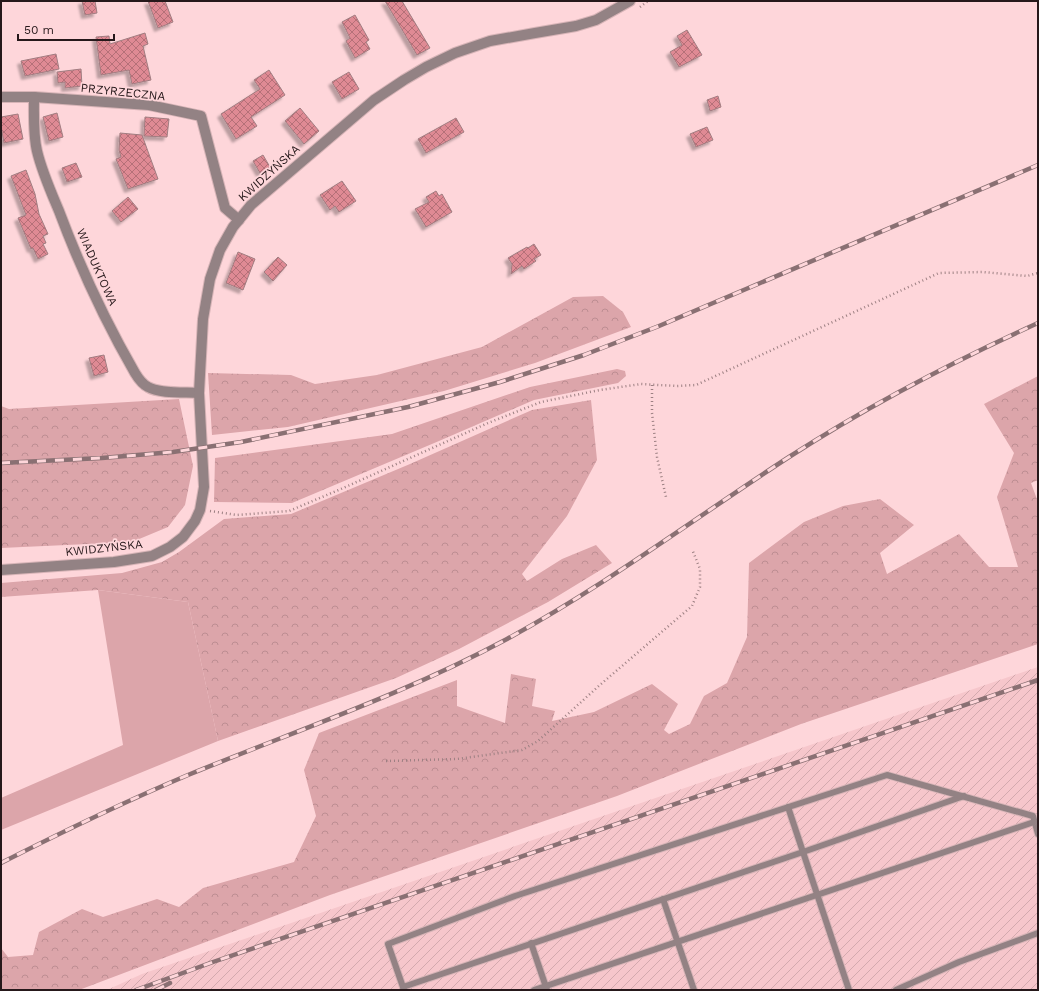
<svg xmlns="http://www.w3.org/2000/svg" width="1039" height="991" viewBox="0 0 1039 991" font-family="'Work Sans',sans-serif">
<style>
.industrial{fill:url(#industrial-furrows)}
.green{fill:#dca5aa}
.forest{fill:url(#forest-crowns)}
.building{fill:url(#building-cross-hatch);stroke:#a17d81;filter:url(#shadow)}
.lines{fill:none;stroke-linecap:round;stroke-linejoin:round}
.service-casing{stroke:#d7b4b7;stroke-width:8}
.minor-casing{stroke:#d7b4b7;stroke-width:12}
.tertiary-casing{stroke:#d7b4b7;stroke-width:12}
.path{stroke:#9d8083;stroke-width:2.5;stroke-dasharray:1 3;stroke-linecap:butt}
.service{stroke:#938284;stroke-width:6}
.minor{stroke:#938284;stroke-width:10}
.tertiary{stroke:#938284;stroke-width:10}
.rail-casing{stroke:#8a7073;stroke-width:4.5}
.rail{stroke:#fed6da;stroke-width:3;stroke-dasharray:9;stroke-linecap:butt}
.labels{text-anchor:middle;stroke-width:3.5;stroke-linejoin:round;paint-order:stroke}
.street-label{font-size:12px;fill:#26181a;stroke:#fed6da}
</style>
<defs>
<pattern id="industrial-furrows" width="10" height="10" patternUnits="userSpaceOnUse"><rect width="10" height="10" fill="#f6c6cb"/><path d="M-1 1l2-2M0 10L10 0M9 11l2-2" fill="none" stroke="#d3a9ae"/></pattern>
<pattern id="forest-crowns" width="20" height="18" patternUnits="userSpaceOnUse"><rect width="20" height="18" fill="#dca5aa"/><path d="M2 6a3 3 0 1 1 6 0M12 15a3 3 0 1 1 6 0" fill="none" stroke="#bd8d92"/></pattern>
<pattern id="building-cross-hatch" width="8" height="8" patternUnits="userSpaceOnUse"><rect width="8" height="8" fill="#df8a94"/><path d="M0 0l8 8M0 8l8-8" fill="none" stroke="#b57078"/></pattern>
<filter id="shadow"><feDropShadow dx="-3.5" dy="3.5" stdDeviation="1" flood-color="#0004"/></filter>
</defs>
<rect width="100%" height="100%" fill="#fed6da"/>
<path class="industrial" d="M 1038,667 L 1038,990 L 107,990 L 142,974 Z"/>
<path class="green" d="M 98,590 L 188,602 L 218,741 L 1,830 L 1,798 L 123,745 Z"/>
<g class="forest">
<path d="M 603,296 L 623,312 L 631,327 L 535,363 L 444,391 L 288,427 L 212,435 L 208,373 L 291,375 L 315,384 L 377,375 L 482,347 L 573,297 Z"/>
<path d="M 617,369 L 625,371 L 626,376 L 618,383 L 534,400 L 439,441 L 292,503 L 214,502 L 215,458 L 392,434 L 530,387 Z"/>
<path d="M 1038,376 L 1038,480 L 1031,483 L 1038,502 L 1038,644 L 801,724 L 617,796 L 330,895 L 79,990 L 1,990 L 1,948 L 8,957 L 33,955 L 39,932 L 82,909 L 103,917 L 157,899 L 179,907 L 203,888 L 294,862 L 316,816 L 304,770 L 319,733 L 457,680 L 457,706 L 505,723 L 511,674 L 536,679 L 532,706 L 555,711 L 552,721 L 594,712 L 652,684 L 678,704 L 664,730 L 669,734 L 690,724 L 704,696 L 727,683 L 747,637 L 749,563 L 804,522 L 843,506 L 880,499 L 914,525 L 880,553 L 887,574 L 959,534 L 989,567 L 1018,567 L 997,497 L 1014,453 L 984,404 Z"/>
<path d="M 179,399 L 193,466 L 185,505 L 168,527 L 132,542 L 1,548 L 1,406 L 9,409 Z"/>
<path d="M 591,400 L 597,460 L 567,516 L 522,574 L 527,581 L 562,559 L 596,545 L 612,563 L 548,602 L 459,649 L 396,678 L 218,741 L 188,602 L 98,590 L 1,597 L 1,583 L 122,573 L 162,562 L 179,552 L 224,519 L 291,514 L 410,464 L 532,410 Z"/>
</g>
<g class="building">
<path d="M 82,1 L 95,1 L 97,13 L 85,15 Z"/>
<path d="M 148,1 L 165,1 L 173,22 L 158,28 Z"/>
<path d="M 385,1 L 402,1 L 430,48 L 417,55 Z"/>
<path d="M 355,15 L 369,40 L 366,42 L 370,49 L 355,58 L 346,41 L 350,38 L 342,22 Z"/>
<path d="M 687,30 L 702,55 L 679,67 L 670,52 L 682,45 L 677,36 Z"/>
<path d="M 145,33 L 148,44 L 143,46 L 151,80 L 132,84 L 129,70 L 101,75 L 96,37 L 109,36 L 110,44 Z"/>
<path d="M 56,54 L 59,69 L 25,76 L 21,61 Z"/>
<path d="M 81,69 L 82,86 L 65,88 L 65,82 L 58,83 L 57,72 Z"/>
<path d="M 269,70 L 285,95 L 251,117 L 257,126 L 236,139 L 221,114 L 260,89 L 254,80 Z"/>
<path d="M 349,72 L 359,89 L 342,99 L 332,82 Z"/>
<path d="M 718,96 L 721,107 L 710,111 L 707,100 Z"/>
<path d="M 300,108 L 319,131 L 304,144 L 285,121 Z"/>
<path d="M 57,113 L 63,137 L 49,141 L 43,117 Z"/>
<path d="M 18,114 L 23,139 L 4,143 L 1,126 L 1,117 Z"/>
<path d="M 145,117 L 169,119 L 167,137 L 144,136 Z"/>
<path d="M 456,118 L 464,132 L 426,153 L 418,139 Z"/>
<path d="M 707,127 L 713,140 L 696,147 L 690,134 Z"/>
<path d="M 120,133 L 142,135 L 158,179 L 128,189 L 116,159 L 121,157 L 119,150 Z"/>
<path d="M 263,155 L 270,167 L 260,173 L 253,161 Z"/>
<path d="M 76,163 L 82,177 L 67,182 L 62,168 Z"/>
<path d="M 26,170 L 35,194 L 39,214 L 48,234 L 43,236 L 46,243 L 43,244 L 48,254 L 38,259 L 33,248 L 31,249 L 18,218 L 26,215 L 11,176 Z"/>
<path d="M 342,181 L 356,201 L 339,212 L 335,206 L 330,210 L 320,195 Z"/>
<path d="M 436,191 L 439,196 L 442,194 L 452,212 L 426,227 L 415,209 L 429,202 L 426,197 Z"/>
<path d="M 128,197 L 138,209 L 121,222 L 112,211 Z"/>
<path d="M 534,244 L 541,255 L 534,259 L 536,261 L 524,269 L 522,266 L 511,274 L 512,264 L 508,258 L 527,247 L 528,248 Z"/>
<path d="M 238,252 L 255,259 L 243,290 L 226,283 Z"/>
<path d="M 278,257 L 287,265 L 273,281 L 264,272 Z"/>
<path d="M 104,355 L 108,372 L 94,376 L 89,358 Z"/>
</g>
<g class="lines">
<g class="service-casing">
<g id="service">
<path d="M 788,807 L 849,990"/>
<path d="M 663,899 L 694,990"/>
<path d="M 531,943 L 547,990"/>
<path d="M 403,987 L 803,852 L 964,796"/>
<path d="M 404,990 L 388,944 L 515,896 L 887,775 L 1033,816 L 1038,834"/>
<path d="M 534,990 L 1034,822"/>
<path d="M 896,990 L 959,962 L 1038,933"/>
</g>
</g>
<g class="minor-casing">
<g id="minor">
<path d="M 1,97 L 34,97 L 149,105 L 201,116 L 225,208 L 239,220"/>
<path d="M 34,97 C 34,115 33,134 37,151 C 42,172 51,192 59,211 C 80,267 105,321 135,373 C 138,378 142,384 148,387 C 160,394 185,392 199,393"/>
</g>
</g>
<g class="tertiary-casing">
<path id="tertiary" d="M 1,570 L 114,562 L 152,556 L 170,547 L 183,537 L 195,521 L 200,510 L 204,487 L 199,393 L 203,319 L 210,279 L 220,250 L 233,227 L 251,205 L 374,100 L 404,80 L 426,67 L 455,53 L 490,41 L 535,33 L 576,26 L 596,20 L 630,1"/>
</g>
<g class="path">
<path d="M 640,7 L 648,1"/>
<path d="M 652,385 L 652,413 L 657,457 L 666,497"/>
<path d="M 210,511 L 237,515 L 289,511 L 341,489 L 488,423 L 541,402 L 600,390 L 641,384 L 677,386 L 696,385 L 939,273 L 983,272 L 1027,276 L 1038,273"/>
<path d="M 386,761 L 457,759 L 522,750 L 538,741 L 601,684 L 692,606 L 700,587 L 700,569 L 692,549"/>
</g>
<use href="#service" class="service"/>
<use href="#minor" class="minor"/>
<use href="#tertiary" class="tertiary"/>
<g class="rail-casing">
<g id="rail">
<path d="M 1,463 L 102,458 L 173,452 L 241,442 L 408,407 L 500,382 L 584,355 L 659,326 L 1038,165"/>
<path d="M 1,863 C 62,832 124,802 188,775 C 295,731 405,694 507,639 C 606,585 695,518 789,457 C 868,406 952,362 1038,323"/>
<path d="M 136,990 L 213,962 L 1038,680"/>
<path d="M 156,990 L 170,983"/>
</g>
</g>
<use href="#rail" class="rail"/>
</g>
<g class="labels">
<g class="street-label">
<text transform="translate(123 92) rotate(6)" y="4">PRZYRZECZNA</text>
<text transform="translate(269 173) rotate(-42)" y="4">KWIDZYŃSKA</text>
<text transform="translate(97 267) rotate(66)" y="4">WIADUKTOWA</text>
<text transform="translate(104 548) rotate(-6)" y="4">KWIDZYŃSKA</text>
</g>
</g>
<rect width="1039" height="991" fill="none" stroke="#26181a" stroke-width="4"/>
<path d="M18 34v6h96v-6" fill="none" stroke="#26181a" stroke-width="2"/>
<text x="24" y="34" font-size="12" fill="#26181a" stroke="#fed6da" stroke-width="3" paint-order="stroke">50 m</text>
</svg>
